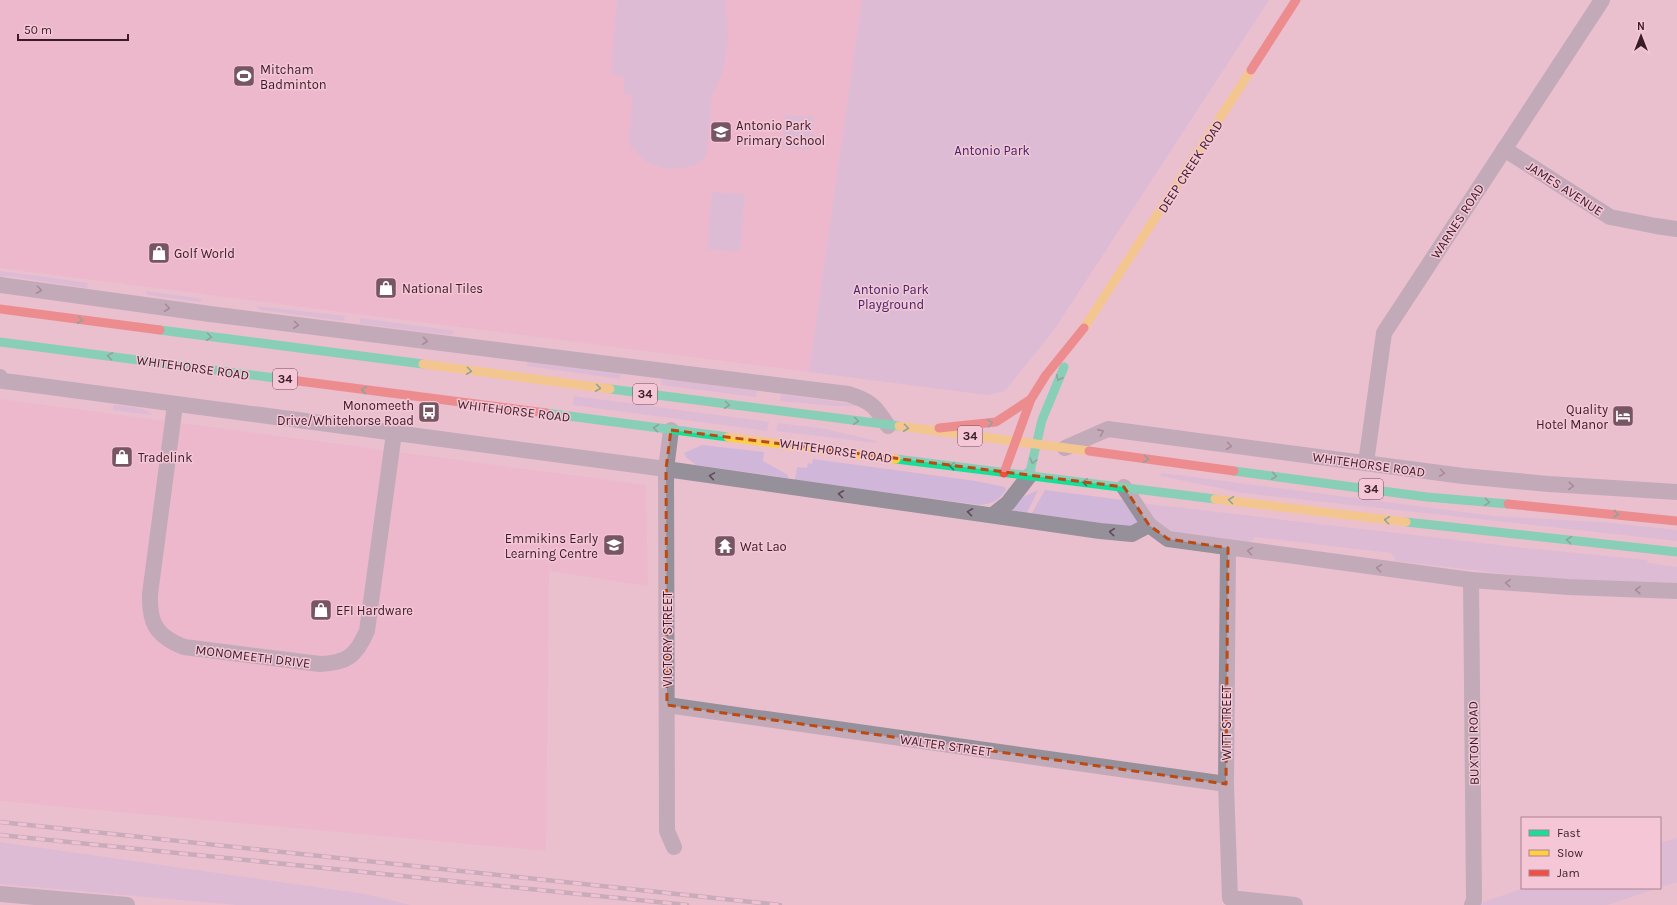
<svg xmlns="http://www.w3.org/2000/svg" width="1677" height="905" viewBox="0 0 1677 905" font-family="Karla,sans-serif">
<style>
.built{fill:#f1b0c8}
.green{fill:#d0b6d9}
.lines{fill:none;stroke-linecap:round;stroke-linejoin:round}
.street{stroke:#96909b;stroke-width:16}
.fast{stroke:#16e098;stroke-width:9}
.slow{stroke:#ffcf43;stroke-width:9}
.jam{stroke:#f24e42;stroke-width:9}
.rail-casing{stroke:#a4929d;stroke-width:4.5}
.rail{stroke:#f5c6d6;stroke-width:3;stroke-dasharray:9;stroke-linecap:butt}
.oneway{stroke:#5e4a55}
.oneway2{stroke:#287e60}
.marked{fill:none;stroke:#bc4a13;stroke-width:3;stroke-dasharray:8 5;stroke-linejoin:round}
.labels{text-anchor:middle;stroke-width:3;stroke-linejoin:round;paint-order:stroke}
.shield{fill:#f5c6d6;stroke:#714f5c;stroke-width:1}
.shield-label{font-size:12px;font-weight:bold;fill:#391c27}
.poi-label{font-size:13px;fill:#391c27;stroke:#f5c6d6;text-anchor:start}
.park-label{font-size:13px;fill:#3e256b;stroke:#f5c6d6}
.street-label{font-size:13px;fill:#391c27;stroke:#f5c6d6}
</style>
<rect width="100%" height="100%" fill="#eac0cf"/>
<g class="built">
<path d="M 0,0 L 862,0 L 809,372 L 0,268 Z"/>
<path d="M 0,399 L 646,485 L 648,586 L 549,571 L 546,851 L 0,801 Z"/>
</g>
<g class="green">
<path d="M 617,0 L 725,0 L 728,39 L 723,71 L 711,98 L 707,154 L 700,163 L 683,168 L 665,169 L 646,162 L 629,144 L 632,95 L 623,94 L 625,78 L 611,74 Z"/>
<path d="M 862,0 L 1269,0 L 1054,330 L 1005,391 L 987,395 L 809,372 Z"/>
<path d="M 785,115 L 814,117 L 812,150 L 782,148 Z"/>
<path d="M 712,192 L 745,194 L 740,252 L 707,249 Z"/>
<path d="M 0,271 L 88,283 L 87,288 L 8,276 L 0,277 Z"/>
<path d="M 146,291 L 203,299 L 199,302 L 147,295 Z"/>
<path d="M 256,306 L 345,316 L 344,321 L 260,310 Z"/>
<path d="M 360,318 L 455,331 L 451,335 L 360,324 Z"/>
<path d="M 528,361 L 621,373 L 620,379 L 527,366 Z"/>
<path d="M 662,378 L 757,391 L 756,397 L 661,385 Z"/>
<path d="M 781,394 L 861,405 L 861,406 L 836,406 L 780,401 Z"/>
<path d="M 574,396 L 769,422 L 767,431 L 573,405 Z"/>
<path d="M 113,405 C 125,406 144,406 152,415 L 113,410 Z"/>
<path d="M 778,423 L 826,429 L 876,441 L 876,443 L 776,431 Z"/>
<path d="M 702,445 L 764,452 L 763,461 L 788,475 L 788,478 L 696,465 L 686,457 L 684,453 Z"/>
<path d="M 813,459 L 976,481 L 1005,487 L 1006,490 C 999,500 992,504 980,505 L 795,480 L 797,467 L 807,468 L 808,463 L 812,464 Z"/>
<path d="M 1162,473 L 1494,516 L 1601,522 L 1677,530 L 1677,541 L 1243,493 L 1160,476 Z"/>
<path d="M 1038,490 L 1027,513 L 1012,510 L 1019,499 Z"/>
<path d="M 1045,490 L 1123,500 L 1141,523 L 1129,527 L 1032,513 Z"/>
<path d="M 1141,503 L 1516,547 L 1647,560 L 1648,563 L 1677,567 L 1677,584 L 1542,578 L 1396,561 L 1391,553 L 1255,537 L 1250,543 L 1173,533 L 1157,526 Z"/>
<path d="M 1677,838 L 1677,882 L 1660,887 L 1660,843 Z"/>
<path d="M 0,842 L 365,894 L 411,905 L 237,905 L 0,884 Z"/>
<path d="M 1525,888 L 1658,888 L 1607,905 L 1480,905 L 1480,903 Z"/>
</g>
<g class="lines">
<g class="street">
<path d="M 1504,149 L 1610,217 L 1656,226 L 1677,229"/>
<path d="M 0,285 L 210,314 L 848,394 C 871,401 875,406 888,426"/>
<path d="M 0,377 L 3,381 L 12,382 L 666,469 L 1100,531 L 1132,534 L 1149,525"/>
<path d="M 175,405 L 150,594 C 149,623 156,636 184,647 L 320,664 C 347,663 356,656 367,631 L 394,433"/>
<path d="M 671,430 L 666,469 L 667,831 L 674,847"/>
<path d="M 1065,448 L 1108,429 L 1463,476 L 1549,484 L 1677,492"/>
<path d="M 1366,463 L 1384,333 L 1602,0"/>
<path d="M 1124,487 L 1149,525 L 1168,539 L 1471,580 L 1568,587 L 1677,591"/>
<path d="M 993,515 L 1008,503 L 1029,476"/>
<path d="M 1228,548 L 1226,784 L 1230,898 L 1295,905"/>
<path d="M 1471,580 L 1474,900 L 1472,905"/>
<path d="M 667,705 L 1226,784"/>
<path d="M 0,894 L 127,905"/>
</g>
<g class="fast">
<path d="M 160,330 L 423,364"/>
<path d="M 0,342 L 283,379"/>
<path d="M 610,389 L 899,426"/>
<path d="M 546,413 L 728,437"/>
<path d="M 896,459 L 1215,499"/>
<path d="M 1234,471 L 1427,497 L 1508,504"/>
<path d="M 1029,476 L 1042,420 L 1064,367"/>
<path d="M 1406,522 L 1677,552"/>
</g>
<g class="slow">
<path d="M 1084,328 L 1251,70"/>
<path d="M 423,364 L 610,389"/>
<path d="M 899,426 L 1089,451"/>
<path d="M 728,437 L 896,459"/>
<path d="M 1215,499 L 1406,522"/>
</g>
<g class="jam">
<path d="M 1251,70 L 1296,0"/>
<path d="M 0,309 L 160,330"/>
<path d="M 283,379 L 546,413"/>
<path d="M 939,428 L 996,422 L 1031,399"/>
<path d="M 1089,451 L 1234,471"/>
<path d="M 1004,473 L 1031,399 L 1046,375 L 1084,328"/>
<path d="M 1508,504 L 1677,521"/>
</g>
<g class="rail-casing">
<g id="rail">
<path d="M 0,822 L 780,905"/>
<path d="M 0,835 L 687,905"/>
</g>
</g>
<use href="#rail" class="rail"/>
</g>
<defs><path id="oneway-chevron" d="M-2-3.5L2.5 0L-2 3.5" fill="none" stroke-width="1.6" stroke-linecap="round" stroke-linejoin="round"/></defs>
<g class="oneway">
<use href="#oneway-chevron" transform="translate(39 290) rotate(8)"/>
<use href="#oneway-chevron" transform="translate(167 308) rotate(7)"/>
<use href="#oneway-chevron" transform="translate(296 325) rotate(7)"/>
<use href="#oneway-chevron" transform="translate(425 341) rotate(7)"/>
<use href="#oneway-chevron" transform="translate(1101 432) rotate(-24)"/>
<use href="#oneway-chevron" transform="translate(1229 446) rotate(7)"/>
<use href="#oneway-chevron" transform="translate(1442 473) rotate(8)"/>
<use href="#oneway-chevron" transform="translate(712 476) rotate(-171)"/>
<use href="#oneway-chevron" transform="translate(1571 486) rotate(4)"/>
<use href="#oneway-chevron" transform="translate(841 494) rotate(-172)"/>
<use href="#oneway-chevron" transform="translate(970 512) rotate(-172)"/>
<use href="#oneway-chevron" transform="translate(1112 532) rotate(-175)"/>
<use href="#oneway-chevron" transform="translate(1250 551) rotate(-172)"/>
<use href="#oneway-chevron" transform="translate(1379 568) rotate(-172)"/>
<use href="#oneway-chevron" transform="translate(1508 583) rotate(-176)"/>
<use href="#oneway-chevron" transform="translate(1638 590) rotate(-178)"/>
</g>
<g class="oneway2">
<use href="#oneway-chevron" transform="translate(80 320) rotate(7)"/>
<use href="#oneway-chevron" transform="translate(209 337) rotate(7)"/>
<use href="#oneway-chevron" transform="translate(110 356) rotate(-172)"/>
<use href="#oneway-chevron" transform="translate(469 371) rotate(7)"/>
<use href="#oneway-chevron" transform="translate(1059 378) rotate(115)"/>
<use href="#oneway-chevron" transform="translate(598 388) rotate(8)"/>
<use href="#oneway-chevron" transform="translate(364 390) rotate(-172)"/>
<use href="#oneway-chevron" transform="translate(727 405) rotate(7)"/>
<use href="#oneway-chevron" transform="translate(856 421) rotate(7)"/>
<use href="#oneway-chevron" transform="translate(990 423) rotate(-8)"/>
<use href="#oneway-chevron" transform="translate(656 428) rotate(-173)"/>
<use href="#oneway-chevron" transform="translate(906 428) rotate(7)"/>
<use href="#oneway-chevron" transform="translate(1146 459) rotate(8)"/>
<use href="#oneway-chevron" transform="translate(1033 461) rotate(105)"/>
<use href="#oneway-chevron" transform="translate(952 466) rotate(-173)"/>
<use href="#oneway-chevron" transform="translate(1274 476) rotate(8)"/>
<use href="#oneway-chevron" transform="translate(1085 482) rotate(-173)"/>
<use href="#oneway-chevron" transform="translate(1231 500) rotate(-173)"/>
<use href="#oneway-chevron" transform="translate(1487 502) rotate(5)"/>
<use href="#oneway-chevron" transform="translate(1616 514) rotate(7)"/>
<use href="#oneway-chevron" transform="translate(1387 520) rotate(-173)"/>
<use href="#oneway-chevron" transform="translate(1569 540) rotate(-174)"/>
</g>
<path d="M0 0H1677V905H0ZM 671,430 L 1124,487 L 1149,525 L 1168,539 L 1228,548 L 1226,784 L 667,705 L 666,469 Z" fill="#eac0cf" fill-opacity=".55" fill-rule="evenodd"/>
<path class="marked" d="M 671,430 L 1124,487 L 1149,525 L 1168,539 L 1228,548 L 1226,784 L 667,705 L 666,469 Z"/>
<defs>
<g id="stadium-square" transform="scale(1.15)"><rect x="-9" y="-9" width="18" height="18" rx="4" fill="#775562" stroke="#f5c6d6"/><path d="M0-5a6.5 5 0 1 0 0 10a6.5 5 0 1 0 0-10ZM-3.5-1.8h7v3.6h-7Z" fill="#fff"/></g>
<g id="school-square" transform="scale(1.15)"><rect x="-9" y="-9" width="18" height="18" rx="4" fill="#775562" stroke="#f5c6d6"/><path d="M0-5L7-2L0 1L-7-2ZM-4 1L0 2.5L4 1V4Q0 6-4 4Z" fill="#fff"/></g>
<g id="shop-square" transform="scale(1.15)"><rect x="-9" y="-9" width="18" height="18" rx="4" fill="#775562" stroke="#f5c6d6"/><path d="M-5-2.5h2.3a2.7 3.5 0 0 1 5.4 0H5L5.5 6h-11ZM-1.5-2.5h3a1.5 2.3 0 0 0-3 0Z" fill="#fff"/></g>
<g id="bus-square" transform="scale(1.15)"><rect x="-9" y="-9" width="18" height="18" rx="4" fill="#775562" stroke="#f5c6d6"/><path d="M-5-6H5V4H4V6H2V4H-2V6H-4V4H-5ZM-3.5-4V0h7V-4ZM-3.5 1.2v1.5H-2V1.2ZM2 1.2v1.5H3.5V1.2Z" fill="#fff"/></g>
<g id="hotel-square" transform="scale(1.15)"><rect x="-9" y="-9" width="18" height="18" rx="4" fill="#775562" stroke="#f5c6d6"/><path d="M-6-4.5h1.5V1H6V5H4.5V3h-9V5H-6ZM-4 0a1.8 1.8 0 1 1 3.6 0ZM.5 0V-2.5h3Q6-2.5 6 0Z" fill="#fff"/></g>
<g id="temple-square" transform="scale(1.15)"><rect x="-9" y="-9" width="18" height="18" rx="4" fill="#775562" stroke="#f5c6d6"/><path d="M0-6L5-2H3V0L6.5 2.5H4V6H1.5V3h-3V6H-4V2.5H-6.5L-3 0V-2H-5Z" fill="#fff"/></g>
</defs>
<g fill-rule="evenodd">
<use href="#stadium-square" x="244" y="76"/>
<use href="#school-square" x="721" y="132"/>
<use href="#shop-square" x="159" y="253"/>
<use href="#shop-square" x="386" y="288"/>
<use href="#bus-square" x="429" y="412"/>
<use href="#hotel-square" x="1623" y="416"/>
<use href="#shop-square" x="122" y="457"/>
<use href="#school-square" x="614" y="545"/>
<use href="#temple-square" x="725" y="546"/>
<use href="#shop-square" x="321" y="610"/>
</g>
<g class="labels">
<g class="shield">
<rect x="273" y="369" width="24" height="20" rx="3"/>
<rect x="633" y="384" width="24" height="20" rx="3"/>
<rect x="958" y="426" width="24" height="20" rx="3"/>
<rect x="1359" y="479" width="24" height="20" rx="3"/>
</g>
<g class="shield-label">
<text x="285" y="383">34</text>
<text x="645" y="398">34</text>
<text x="970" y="440">34</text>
<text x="1371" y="493">34</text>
</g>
<g class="poi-label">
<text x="260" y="74">Mitcham<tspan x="260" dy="15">Badminton</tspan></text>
<text x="736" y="130">Antonio Park<tspan x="736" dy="15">Primary School</tspan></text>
<text x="174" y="258">Golf World</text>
<text x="402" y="293">National Tiles</text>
<text x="414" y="410" text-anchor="end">Monomeeth<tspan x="414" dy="15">Drive/Whitehorse Road</tspan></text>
<text x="1608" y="414" text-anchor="end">Quality<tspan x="1608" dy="15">Hotel Manor</tspan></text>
<text x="138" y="462">Tradelink</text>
<text x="598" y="543" text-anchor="end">Emmikins Early<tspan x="598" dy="15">Learning Centre</tspan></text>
<text x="740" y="551">Wat Lao</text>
<text x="336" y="615">EFI Hardware</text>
</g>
<g class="park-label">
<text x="992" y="155">Antonio Park</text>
<text x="891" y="294">Antonio Park<tspan x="891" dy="15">Playground</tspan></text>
</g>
<g class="street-label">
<text transform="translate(1190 166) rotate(-57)" y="5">DEEP CREEK ROAD</text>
<text transform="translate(1565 188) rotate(33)" y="5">JAMES AVENUE</text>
<text transform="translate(1457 221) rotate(-57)" y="5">WARNES ROAD</text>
<text transform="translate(193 367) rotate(8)" y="5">WHITEHORSE ROAD</text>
<text transform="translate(514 410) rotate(7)" y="5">WHITEHORSE ROAD</text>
<text transform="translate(836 450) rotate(8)" y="5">WHITEHORSE ROAD</text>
<text transform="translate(1369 464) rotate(8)" y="5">WHITEHORSE ROAD</text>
<text transform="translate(667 639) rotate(-90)" y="5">VICTORY STREET</text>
<text transform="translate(253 656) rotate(7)" y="5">MONOMEETH DRIVE</text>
<text transform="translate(1226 723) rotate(-90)" y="5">WITT STREET</text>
<text transform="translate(1473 743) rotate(-91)" y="5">BUXTON ROAD</text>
<text transform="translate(946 745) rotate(8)" y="5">WALTER STREET</text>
</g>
</g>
<rect x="1521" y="817" width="140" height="72" fill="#f5c6d6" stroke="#aa8290"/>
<rect x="1529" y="830" width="20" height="6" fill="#16e098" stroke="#aa8290"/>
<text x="1557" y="837" font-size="12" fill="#391c27">Fast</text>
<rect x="1529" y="850" width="20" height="6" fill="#ffcf43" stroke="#aa8290"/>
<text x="1557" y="857" font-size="12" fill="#391c27">Slow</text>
<rect x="1529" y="870" width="20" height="6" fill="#f24e42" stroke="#aa8290"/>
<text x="1557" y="877" font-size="12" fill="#391c27">Jam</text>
<g transform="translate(1641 36)" stroke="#f5c6d6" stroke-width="3" paint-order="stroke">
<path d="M0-3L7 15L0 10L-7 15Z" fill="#391c27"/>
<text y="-6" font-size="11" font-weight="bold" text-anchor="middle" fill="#391c27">N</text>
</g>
<path d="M18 34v6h110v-6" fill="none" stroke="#391c27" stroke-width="2"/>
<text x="24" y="34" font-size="12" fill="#391c27" stroke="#f5c6d6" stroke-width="3" paint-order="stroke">50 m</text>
</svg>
